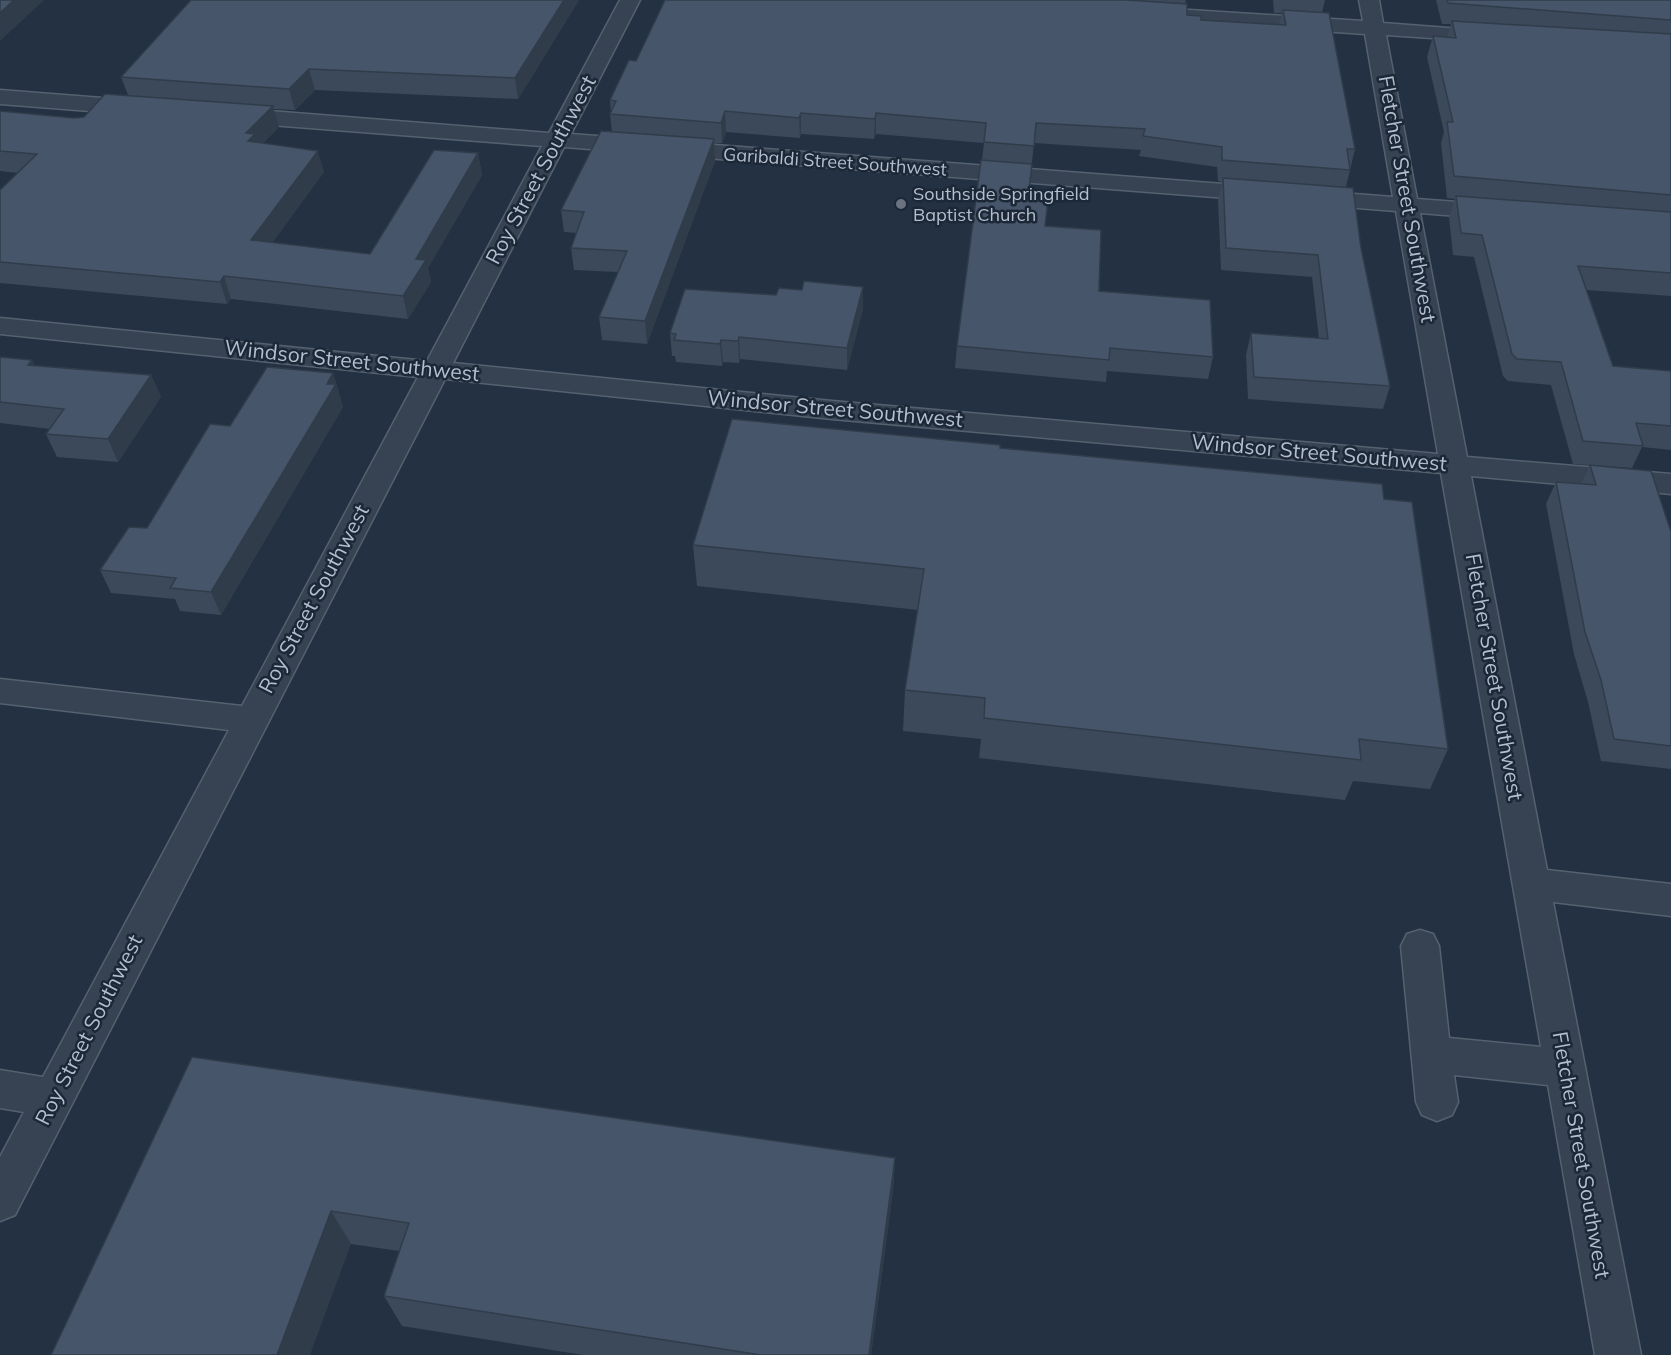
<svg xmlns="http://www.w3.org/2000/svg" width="1671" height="1355" viewBox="0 0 1671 1355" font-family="Mulish,sans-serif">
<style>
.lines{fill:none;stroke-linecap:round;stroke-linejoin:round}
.minor-casing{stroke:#55616f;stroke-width:3}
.minor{fill:#374352;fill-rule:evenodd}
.wall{fill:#3c495a}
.shaded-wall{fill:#313c4a}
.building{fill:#465569;stroke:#313c4a;stroke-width:1.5}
.worship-dot{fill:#6b7280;stroke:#1c2837;stroke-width:2}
.labels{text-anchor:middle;stroke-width:5;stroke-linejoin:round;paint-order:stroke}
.far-street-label{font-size:18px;fill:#b4becc;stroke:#1c2837}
.far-poi-label{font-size:18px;fill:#b4becc;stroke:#1c2837;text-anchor:start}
.street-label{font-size:21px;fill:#b4becc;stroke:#1c2837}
</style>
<rect width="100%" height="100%" fill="#233142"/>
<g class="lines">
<g class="minor-casing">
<g id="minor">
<path d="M 620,0 L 640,0 L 571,134 L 1393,197 L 1365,34 L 1158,20 L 1151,18 L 1148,14 L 1151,10 L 1158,8 L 1363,21 L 1359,0 L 1379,0 L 1383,23 L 1500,32 L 1503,36 L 1500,40 L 1493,42 L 1386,35 L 1417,199 L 1496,205 L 1505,207 L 1508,212 L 1505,217 L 1496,219 L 1420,213 L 1467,457 L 1671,474 L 1671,494 L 1471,476 L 1547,870 L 1671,884 L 1671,916 L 1553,902 L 1641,1355 L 1595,1355 L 1548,1085 L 1454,1075 L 1458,1102 L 1452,1115 L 1437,1121 L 1422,1115 L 1416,1102 L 1401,946 L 1407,934 L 1420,930 L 1433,934 L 1439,946 L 1449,1038 L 1541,1047 L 1441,473 L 832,419 L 445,379 L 15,1215 L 0,1221 L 0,1157 L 24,1112 L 0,1108 L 0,1070 L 43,1077 L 229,730 L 0,703 L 0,679 L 242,706 L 418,377 L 0,334 L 0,318 L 427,361 L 542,146 L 231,122 L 223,120 L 220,115 L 223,110 L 231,108 L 549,133 ZM 564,147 L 1396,211 L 1438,454 L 832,401 L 453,363 Z"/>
<path d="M 0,90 L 141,101 L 149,103 L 152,108 L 149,113 L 141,115 L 0,104 Z"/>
</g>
</g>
<use href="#minor" class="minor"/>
</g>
<g class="wall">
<path d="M 579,0 L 518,99 L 315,90 L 295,110 L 273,109 L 279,127 L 263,143 L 324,172 L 272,243 L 370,254 L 478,153 L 482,175 L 428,268 L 431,282 L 408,319 L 231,299 L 227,304 L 0,283 L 0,190 L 18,173 L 0,171 L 0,111 L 74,118 L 84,117 L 128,95 L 121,77 Z"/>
<path d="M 665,0 L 1186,0 L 1185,4 L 1187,15 L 1201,20 L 1279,24 L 1282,13 L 1274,13 L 1273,0 L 1325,0 L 1322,12 L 1355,149 L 1346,187 L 1361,248 L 1390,386 L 1383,409 L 1248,399 L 1246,355 L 1251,333 L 1319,339 L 1312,277 L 1221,270 L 1218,200 L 1222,182 L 1218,181 L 1217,167 L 1139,156 L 1141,150 L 1034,143 L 1028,199 L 1045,226 L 1099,291 L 1213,357 L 1208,379 L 1107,371 L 1106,382 L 955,368 L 957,346 L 982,160 L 984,143 L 876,134 L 874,139 L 801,134 L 800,138 L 726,132 L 722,143 L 714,143 L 715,161 L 647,344 L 602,340 L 599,317 L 618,272 L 574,270 L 571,248 L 577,233 L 564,232 L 561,210 L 612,132 L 610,114 L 611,112 L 610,100 L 636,61 Z"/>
<path d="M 1436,0 L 1671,0 L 1671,296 L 1586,290 L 1613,366 L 1671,371 L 1671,450 L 1642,447 L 1632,468 L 1573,464 L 1551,385 L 1508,381 L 1503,376 L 1474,257 L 1453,255 L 1449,217 L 1455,199 L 1447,198 L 1441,143 L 1444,132 L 1427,57 L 1433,36 L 1447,37 L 1451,24 L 1442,24 Z"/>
<path d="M 863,287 L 863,309 L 847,370 L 740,359 L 739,363 L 723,362 L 722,366 L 676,362 L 675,356 L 672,356 L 670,333 L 776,295 L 802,290 Z"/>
<path d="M 0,357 L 34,366 L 151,375 L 161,397 L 118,462 L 57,457 L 46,434 L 50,429 L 0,423 Z"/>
<path d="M 333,373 L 343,407 L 221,615 L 180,611 L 175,599 L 111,593 L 100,570 L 147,528 L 230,426 Z"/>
<path d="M 1000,448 L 1384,499 L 1448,749 L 1430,789 L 1353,781 L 1345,800 L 979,758 L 981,739 L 903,731 L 905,690 L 918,610 L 697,586 L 693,545 Z"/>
<path d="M 1590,465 L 1671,532 L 1671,769 L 1601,761 L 1588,702 L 1574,654 L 1546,504 L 1556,482 L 1581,484 Z"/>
<path d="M 192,1057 L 895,1158 L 893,1191 L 871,1355 L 583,1355 L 402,1326 L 384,1296 L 399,1251 L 351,1244 Z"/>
</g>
<g class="shaded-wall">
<path d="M 14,0 L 44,0 L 0,41 L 0,13 Z"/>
<path d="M 564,0 L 579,0 L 518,99 L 515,78 Z"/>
<path d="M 309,69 L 315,90 L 295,110 L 289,89 Z"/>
<path d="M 273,106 L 279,127 L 259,148 L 255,163 L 246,133 Z"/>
<path d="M 725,111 L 726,132 L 722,143 L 721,123 Z"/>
<path d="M 801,113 L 801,134 L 800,138 L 799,118 Z"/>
<path d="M 876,113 L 876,134 L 874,139 L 875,119 Z"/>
<path d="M 714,139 L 715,161 L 647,344 L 645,321 Z"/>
<path d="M 318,151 L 324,172 L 258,262 L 251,240 Z"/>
<path d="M 478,153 L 482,175 L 428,268 L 431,282 L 408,319 L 403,296 L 416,259 Z"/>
<path d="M 224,276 L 231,299 L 227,304 L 220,282 Z"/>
<path d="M 863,287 L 863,309 L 847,370 L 847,348 Z"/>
<path d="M 739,337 L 740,359 L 739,363 L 738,341 Z"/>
<path d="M 721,340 L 723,362 L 722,366 L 720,344 Z"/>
<path d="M 32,360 L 42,383 L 28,365 Z"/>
<path d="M 333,373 L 343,407 L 221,615 L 211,592 Z"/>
<path d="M 151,375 L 161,397 L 118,462 L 108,439 Z"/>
<path d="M 895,1158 L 893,1191 L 871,1355 L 869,1355 Z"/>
<path d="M 331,1211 L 351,1244 L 310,1355 L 277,1355 Z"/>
</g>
<g class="building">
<path d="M 0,0 L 14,0 L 0,13 Z"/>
<path d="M 191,0 L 564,0 L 515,78 L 309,69 L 289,89 L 121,77 Z"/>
<path d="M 665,0 L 1127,0 L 1187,4 L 1187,15 L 1201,16 L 1201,20 L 1286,25 L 1283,10 L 1329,13 L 1355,149 L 1347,149 L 1350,170 L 1222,160 L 1222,147 L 1143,136 L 1145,129 L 1036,123 L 1034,146 L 984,142 L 986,123 L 876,113 L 875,119 L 801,113 L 799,118 L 725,111 L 721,123 L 610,114 L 616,101 L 610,100 L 629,60 L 636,61 Z"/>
<path d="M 1447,0 L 1671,0 L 1671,20 L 1448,3 Z"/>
<path d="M 1452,21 L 1671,34 L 1671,195 L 1454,176 L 1447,122 L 1453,122 L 1433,36 L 1456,38 Z"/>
<path d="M 105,94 L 273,106 L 246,133 L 255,134 L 248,141 L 318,151 L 251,240 L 370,254 L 434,150 L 478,153 L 416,259 L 426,260 L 403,296 L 224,276 L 220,282 L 0,262 L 0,190 L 37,154 L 0,151 L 0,111 L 74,118 L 84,117 Z"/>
<path d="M 601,131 L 714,139 L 645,321 L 599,317 L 627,251 L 571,248 L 584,212 L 561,210 Z"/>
<path d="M 981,160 L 1032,164 L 1028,199 L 1048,200 L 1045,226 L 1101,230 L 1099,291 L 1210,300 L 1213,357 L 1110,348 L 1109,360 L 957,346 Z"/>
<path d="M 1223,178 L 1353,188 L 1361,248 L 1390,386 L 1254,377 L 1251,333 L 1328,339 L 1318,255 L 1226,248 Z"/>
<path d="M 1456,196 L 1671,212 L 1671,273 L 1578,266 L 1613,366 L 1671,371 L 1671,426 L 1636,423 L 1643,446 L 1583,441 L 1561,362 L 1517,359 L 1512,354 L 1482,235 L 1461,233 Z"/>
<path d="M 804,281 L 863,287 L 847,348 L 739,337 L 738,341 L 721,340 L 720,344 L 674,340 L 676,334 L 670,333 L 685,289 L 776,295 L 779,288 L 802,290 Z"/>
<path d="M 0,357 L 32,360 L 28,365 L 151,375 L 108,439 L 46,434 L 64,409 L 0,402 Z"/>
<path d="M 267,367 L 333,373 L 327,384 L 336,384 L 211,592 L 170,588 L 176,578 L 100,570 L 129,527 L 147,528 L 210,424 L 230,426 Z"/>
<path d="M 732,419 L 1000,445 L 1000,448 L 1382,484 L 1384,499 L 1412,502 L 1448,749 L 1359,739 L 1361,760 L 984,718 L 985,698 L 905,690 L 924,569 L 693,545 Z"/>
<path d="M 1590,465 L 1651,471 L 1671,532 L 1671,746 L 1614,739 L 1601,680 L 1585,632 L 1556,482 L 1596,485 Z"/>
<path d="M 192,1057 L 895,1158 L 869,1355 L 761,1355 L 384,1296 L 409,1223 L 331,1211 L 277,1355 L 51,1355 Z"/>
</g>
<circle class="worship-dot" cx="901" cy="204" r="6"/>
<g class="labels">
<g class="far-street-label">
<text transform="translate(835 162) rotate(4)" y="6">Garibaldi Street Southwest</text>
</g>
<g class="far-poi-label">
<text x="913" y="200">Southside Springfield<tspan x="913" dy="21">Baptist Church</tspan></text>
</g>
<g class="street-label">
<text transform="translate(541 170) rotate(-62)" y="7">Roy Street Southwest</text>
<text transform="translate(1407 199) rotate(80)" y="7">Fletcher Street Southwest</text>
<text transform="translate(352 361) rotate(6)" y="7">Windsor Street Southwest</text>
<text transform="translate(835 409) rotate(5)" y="7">Windsor Street Southwest</text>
<text transform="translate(1319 453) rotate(5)" y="7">Windsor Street Southwest</text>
<text transform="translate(314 599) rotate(-62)" y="7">Roy Street Southwest</text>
<text transform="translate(1494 677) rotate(80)" y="7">Fletcher Street Southwest</text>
<text transform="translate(89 1030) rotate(-63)" y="7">Roy Street Southwest</text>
<text transform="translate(1581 1155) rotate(80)" y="7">Fletcher Street Southwest</text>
</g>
</g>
</svg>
